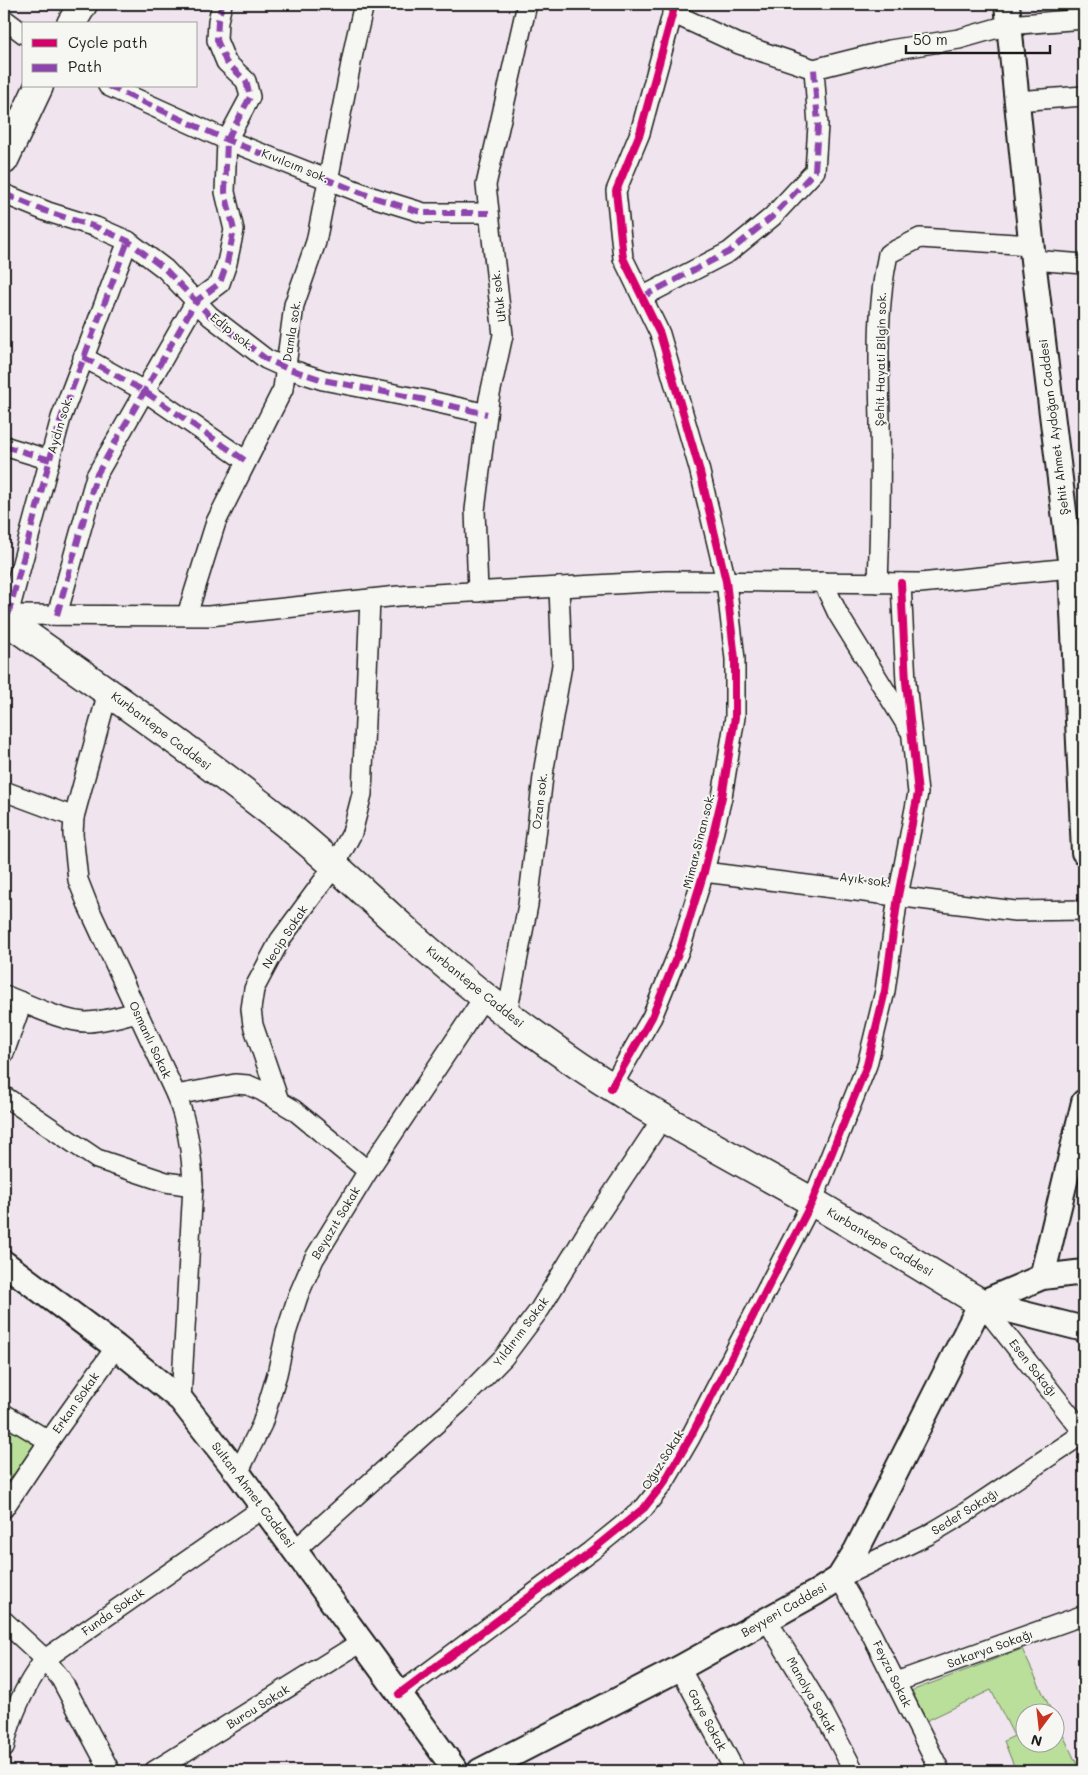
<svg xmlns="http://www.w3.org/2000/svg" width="1088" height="1775" viewBox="0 0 1088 1775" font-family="Mali,sans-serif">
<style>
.green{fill:#b9df9a;stroke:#6a7e5b}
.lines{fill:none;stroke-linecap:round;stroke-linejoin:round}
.minor-casing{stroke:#1c1c1c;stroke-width:22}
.tertiary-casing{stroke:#1c1c1c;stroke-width:28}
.secondary-casing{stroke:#1c1c1c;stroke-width:31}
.minor{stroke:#f6f6f2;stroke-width:19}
.tertiary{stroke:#f6f6f2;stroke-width:24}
.secondary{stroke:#f6f6f2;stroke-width:28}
.quiet{stroke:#8e44ad;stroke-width:6;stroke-dasharray:12 6;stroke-linecap:butt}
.cycleway-casing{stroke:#f6f6f2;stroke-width:11}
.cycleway{stroke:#d6006c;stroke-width:8}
.labels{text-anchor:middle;stroke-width:4;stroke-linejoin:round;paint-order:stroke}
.street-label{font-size:12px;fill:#1c1c1c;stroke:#f6f6f2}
</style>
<rect width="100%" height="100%" fill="#f0e5ef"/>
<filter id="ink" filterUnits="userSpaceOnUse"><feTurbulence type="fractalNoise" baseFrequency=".02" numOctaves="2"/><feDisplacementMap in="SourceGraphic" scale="10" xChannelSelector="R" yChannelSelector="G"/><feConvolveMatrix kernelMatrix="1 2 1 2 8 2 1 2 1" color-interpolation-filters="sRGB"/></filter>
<g filter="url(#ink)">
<g class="green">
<path d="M 4,1418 L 48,1444 L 4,1503 Z"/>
<path d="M 1022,1649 L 1052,1712 L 1026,1712 L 1026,1742 L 1056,1742 L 1056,1720 L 1080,1771 L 1016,1771 L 1004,1741 L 1014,1736 L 991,1690 L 926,1721 L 911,1691 Z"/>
</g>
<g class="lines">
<g class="minor-casing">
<g id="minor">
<path d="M 672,13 L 739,44 L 814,69 L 890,50 L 959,39 L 1008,25 L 1084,19"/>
<path d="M 4,19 L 24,34"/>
<path d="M 108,86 L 227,140 L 372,197 L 424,213 L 489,213"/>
<path d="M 1016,101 L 1084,96"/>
<path d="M 4,194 L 48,212 L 96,227 L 128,241 L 165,269 L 210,316 L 266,359 L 286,368 L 323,380 L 421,399 L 487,414"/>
<path d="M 1033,260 L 1084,264"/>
<path d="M 642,297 L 729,252 L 772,217 L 815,171 L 818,125 L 814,69"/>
<path d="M 83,357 L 144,391 L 246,461"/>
<path d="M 4,446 L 50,460"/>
<path d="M 823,582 L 838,614 L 909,729"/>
<path d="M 878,583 C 880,529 881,476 880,422 C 879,366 876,309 888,254 L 920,238 L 1032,245"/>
<path d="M 478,592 L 475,510 L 489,399 L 503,335 L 486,185 L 527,4"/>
<path d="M 4,615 L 209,616 L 398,596 L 667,581 L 920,583 L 1071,568 L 1084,564"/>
<path d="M 8,615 L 61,418 L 128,241"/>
<path d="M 57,615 L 96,476 L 196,301 L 220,283 L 227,263 L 234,230 L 225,192 L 227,140 L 250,97 L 246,81 L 226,62 L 217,40 L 218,21 L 222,4"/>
<path d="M 187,615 L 216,522 L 283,389 L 294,305 L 316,242 L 355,43 L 364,4"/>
<path d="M 108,692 L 74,817 L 73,834 L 78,880 L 89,908 L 176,1095 C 188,1124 192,1155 193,1186 L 181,1400"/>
<path d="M 4,791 L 74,817"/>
<path d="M 704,872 L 1015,911 L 1084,910"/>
<path d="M 4,995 C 26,1003 63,1022 86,1022 C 103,1022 120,1016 137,1012"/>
<path d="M 507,1014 L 528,905 L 544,768 L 562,665 L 559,587"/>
<path d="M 4,1053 L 22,1002"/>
<path d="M 611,1088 L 652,1017 L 681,946 L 704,872 L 722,797 L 735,717 L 735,659 L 726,581 L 699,468 L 660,334 L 623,258 L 616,191 L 640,133 L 675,4"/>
<path d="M 176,1095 L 235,1084 L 248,1085 L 262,1091 L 294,1110 L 368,1171"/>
<path d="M 4,1096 L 97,1159 L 166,1182 L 193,1186"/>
<path d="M 279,1101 L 253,1025 L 251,1009 L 254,989 L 280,940 L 335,865 L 352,833 L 362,794 L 370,599"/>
<path d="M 981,1303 L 1084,1433"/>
<path d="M 4,1414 L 49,1441 L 116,1347"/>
<path d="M 238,1473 L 262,1424 L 277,1374 L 286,1333 L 298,1296 L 314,1259 L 368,1171 L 484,997"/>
<path d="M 4,1508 L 49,1441"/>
<path d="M 294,1551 L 458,1404 L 504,1357 L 540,1309 L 589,1229 L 662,1119"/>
<path d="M 767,1620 L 824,1714 L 854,1771"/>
<path d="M 4,1621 L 45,1659 L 61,1679 L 110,1771"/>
<path d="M 680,1668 L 735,1771"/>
<path d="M 896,1682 L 1084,1615"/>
<path d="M 399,1694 L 591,1551 L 644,1508 L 655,1494 L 665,1481 L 690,1438 L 812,1202 L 867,1065 L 885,991 L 898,896 L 918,793 L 906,682 L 901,583"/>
<path d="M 4,1748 C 11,1714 24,1687 45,1659 L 263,1508"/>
<path d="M 154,1771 L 361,1642"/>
<path d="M 940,1771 L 871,1633 L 839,1578 L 928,1535 L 965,1513 L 1084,1433"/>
</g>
</g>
<g class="tertiary-casing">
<g id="tertiary">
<path d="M 1007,4 L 1033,260 L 1071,568 L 1084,852"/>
<path d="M 4,1263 L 116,1347 L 181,1400 L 238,1473 L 456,1771"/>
<path d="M 1042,1277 L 1084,1102"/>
<path d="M 981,1303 L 1042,1277 L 1084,1272"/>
<path d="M 981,1303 L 1084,1329"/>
<path d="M 480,1771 L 680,1668 L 817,1592 L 839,1578 L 856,1551 L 981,1303"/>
</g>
</g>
<g class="secondary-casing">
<g id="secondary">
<path d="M 71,24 L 83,4"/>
<path d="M 4,160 L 39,86"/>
<path d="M 4,619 C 97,684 191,750 281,820 C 324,854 362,891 403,928 C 452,972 503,1013 558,1051 C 638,1108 725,1152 811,1201 C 868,1234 924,1269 981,1303"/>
</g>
</g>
<use href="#minor" class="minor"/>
<use href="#tertiary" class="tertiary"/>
<use href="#secondary" class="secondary"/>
<g class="quiet">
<path d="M 108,86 L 227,140 L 372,197 L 424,213 L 489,213"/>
<path d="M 4,194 L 48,212 L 96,227 L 128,241 L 165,269 L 210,316 L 266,359 L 286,368 L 323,380 L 421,399 L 487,414"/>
<path d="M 642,297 L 729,252 L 772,217 L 815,171 L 818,125 L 814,69"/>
<path d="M 83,357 L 144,391 L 246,461"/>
<path d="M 4,446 L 50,460"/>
<path d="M 8,615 L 61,418 L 128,241"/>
<path d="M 57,615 L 96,476 L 196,301 L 220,283 L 227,263 L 234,230 L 225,192 L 227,140 L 250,97 L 246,81 L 226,62 L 217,40 L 218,21 L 222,4"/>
</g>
<g class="cycleway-casing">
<g id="cycleway">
<path d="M 611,1088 L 652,1017 L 681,946 L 704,872 L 722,797 L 735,717 L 735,659 L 726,581 L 699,468 L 660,334 L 623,258 L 616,191 L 640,133 L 675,4"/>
<path d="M 399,1694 L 591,1551 L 644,1508 L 655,1494 L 665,1481 L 690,1438 L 812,1202 L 867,1065 L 885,991 L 898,896 L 918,793 L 906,682 L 901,583"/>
</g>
</g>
<use href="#cycleway" class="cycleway"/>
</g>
</g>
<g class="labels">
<g class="street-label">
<text transform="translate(295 166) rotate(22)" y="4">Kıvılcım sok.</text>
<text transform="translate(499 296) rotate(-97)" y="4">Ufuk sok.</text>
<text transform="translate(292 331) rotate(-81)" y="4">Damla sok.</text>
<text transform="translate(232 332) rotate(39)" y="4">Edip sok.</text>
<text transform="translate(881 359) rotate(-89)" y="4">Şehit Hayati Bilgin sok.</text>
<text transform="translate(60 425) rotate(-73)" y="4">Aydın sok.</text>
<text transform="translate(1054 427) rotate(-97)" y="4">Şehit Ahmet Aydoğan Caddesi</text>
<text transform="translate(161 731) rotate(37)" y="4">Kurbantepe Caddesi</text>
<text transform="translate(540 801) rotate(-83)" y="4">Ozan sok.</text>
<text transform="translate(699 841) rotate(-76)" y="4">Mimar Sinan sok.</text>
<text transform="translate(865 880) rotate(7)" y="4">Ayık sok.</text>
<text transform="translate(285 937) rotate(-57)" y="4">Necip Sokak</text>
<text transform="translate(475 987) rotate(39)" y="4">Kurbantepe Caddesi</text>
<text transform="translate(150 1040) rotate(65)" y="4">Osmanlı Sokak</text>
<text transform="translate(336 1223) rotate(-59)" y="4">Beyazıt Sokak</text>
<text transform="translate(880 1242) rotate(31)" y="4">Kurbantepe Caddesi</text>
<text transform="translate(521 1332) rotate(-53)" y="4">Yıldırım Sokak</text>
<text transform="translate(1033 1368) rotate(52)" y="4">Esen Sokağı</text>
<text transform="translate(76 1403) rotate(-55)" y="4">Erkan Sokak</text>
<text transform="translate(663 1460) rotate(-58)" y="4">Oğuz Sokak</text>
<text transform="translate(253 1495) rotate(53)" y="4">Sultan Ahmet Caddesi</text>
<text transform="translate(965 1512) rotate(-32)" y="4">Sedef Sokağı</text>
<text transform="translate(784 1610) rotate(-30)" y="4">Beyyeri Caddesi</text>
<text transform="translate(113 1612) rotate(-35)" y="4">Funda Sokak</text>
<text transform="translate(990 1649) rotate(-20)" y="4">Sakarya Sokağı</text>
<text transform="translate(892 1674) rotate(64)" y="4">Feyza Sokak</text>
<text transform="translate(811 1695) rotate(60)" y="4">Manolya Sokak</text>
<text transform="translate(258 1707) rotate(-32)" y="4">Burcu Sokak</text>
<text transform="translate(707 1720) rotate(62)" y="4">Gaye Sokak</text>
</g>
</g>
<rect width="1088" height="1775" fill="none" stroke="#f6f6f2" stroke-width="20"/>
<rect x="10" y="10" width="1068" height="1755" fill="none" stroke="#1c1c1c" stroke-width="2" filter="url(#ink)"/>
<rect x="22" y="22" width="175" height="65" fill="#f6f6f2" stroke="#9f9f9c"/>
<rect x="32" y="39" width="25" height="8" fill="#d6006c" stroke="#9f9f9c"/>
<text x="68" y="48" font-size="15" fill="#1c1c1c">Cycle path</text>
<rect x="32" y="64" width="25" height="8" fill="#8e44ad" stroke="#9f9f9c"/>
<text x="68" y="72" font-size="15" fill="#1c1c1c">Path</text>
<g transform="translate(1040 1728) rotate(195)"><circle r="24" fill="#f6f6f2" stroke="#9f9f9c"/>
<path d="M0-4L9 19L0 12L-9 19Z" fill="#c8321e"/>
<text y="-8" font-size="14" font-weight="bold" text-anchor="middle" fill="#1c1c1c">N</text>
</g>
<path d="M906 45v8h144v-8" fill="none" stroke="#1c1c1c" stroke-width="2.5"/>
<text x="913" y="45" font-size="15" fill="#1c1c1c" stroke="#f6f6f2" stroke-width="4" paint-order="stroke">50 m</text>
</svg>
